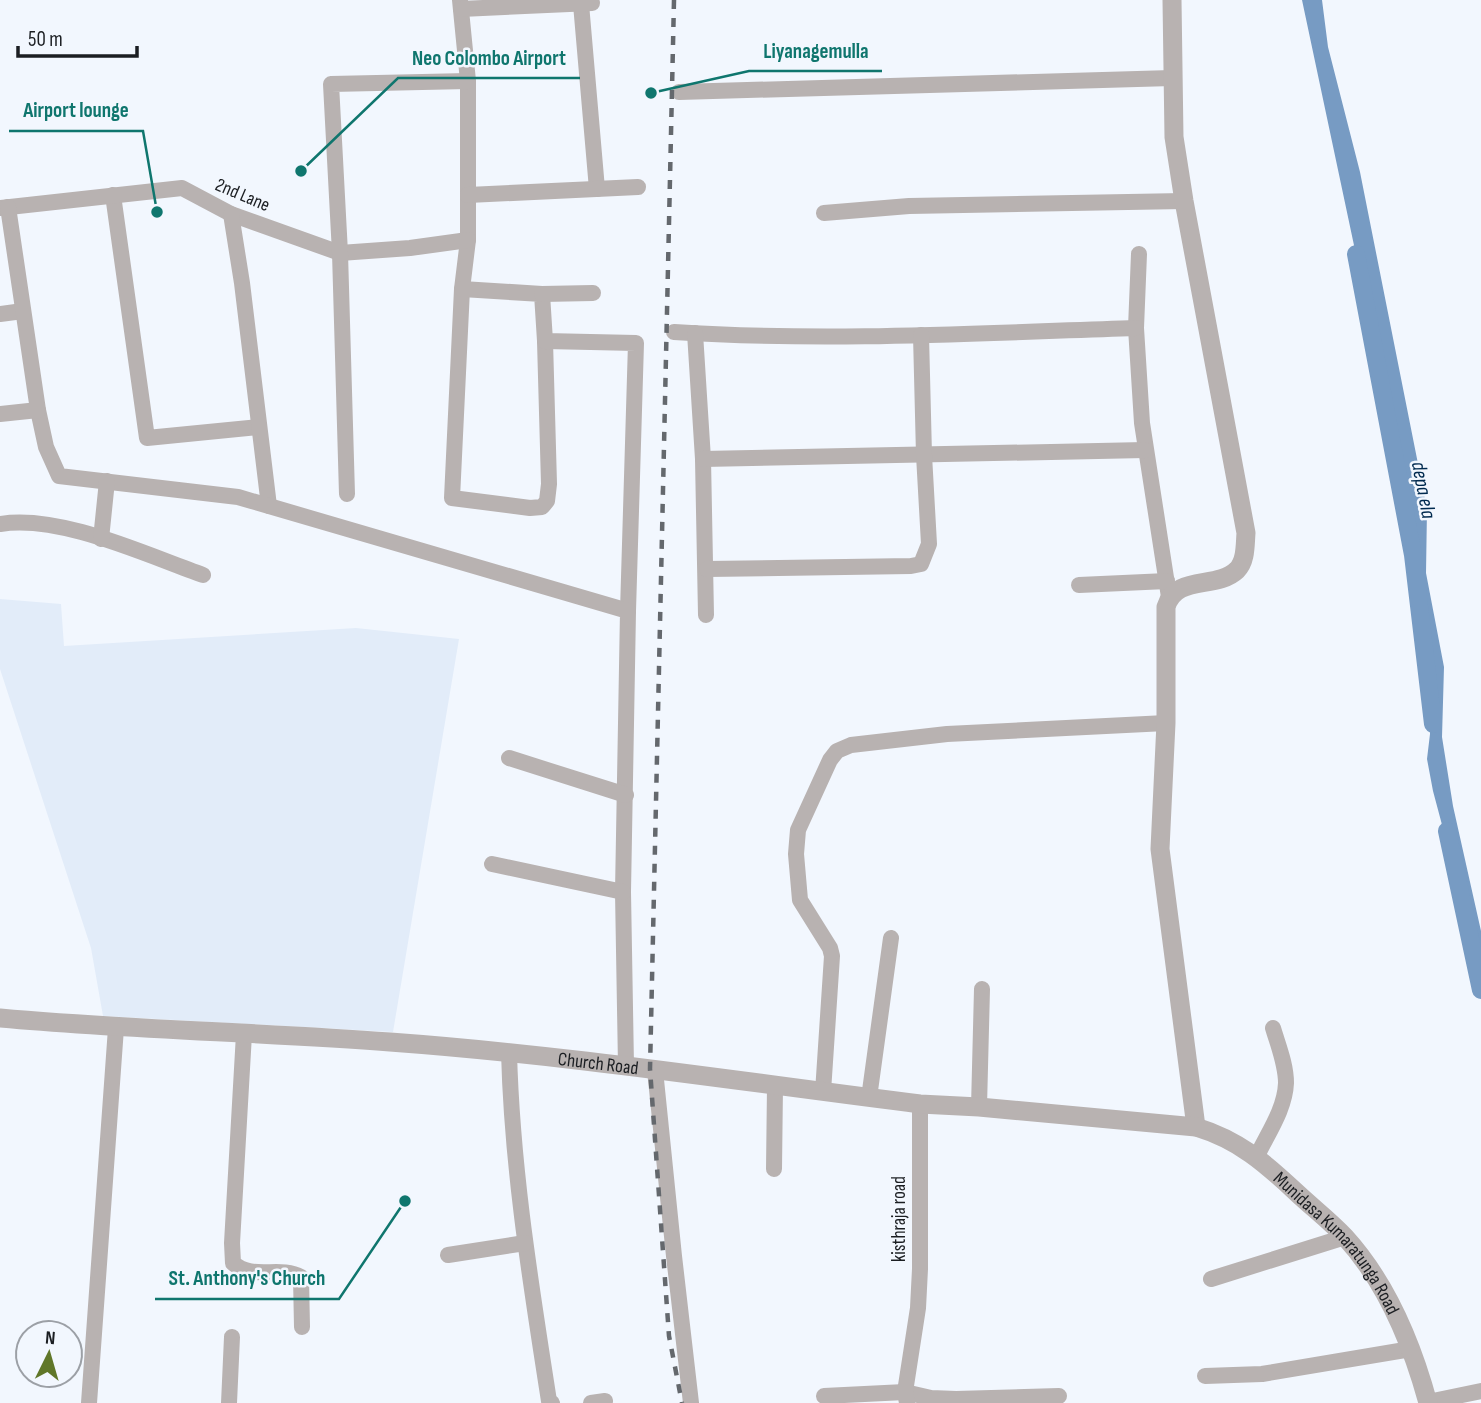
<svg xmlns="http://www.w3.org/2000/svg" width="1481" height="1403" viewBox="0 0 1481 1403" font-family="'Sofia Sans Condensed',sans-serif">
<style>
.built{fill:#e2ecf9}
.water{fill:#779bc3}
.lines{fill:none;stroke-linecap:round;stroke-linejoin:round}
.canal{stroke:#779bc3;stroke-width:18}
.minor{stroke:#b8b2b1;stroke-width:16}
.tertiary{stroke:#b8b2b1;stroke-width:19}
.rail{stroke:#64686d;stroke-width:4.5;stroke-dasharray:9 9;stroke-linecap:butt}
.labels{text-anchor:middle;stroke-width:5;stroke-linejoin:round;paint-order:stroke}
.street-label{font-size:19px;fill:#1b1e22;stroke:#f2f7fe}
.water-label{font-size:21px;font-style:italic;fill:#002a4f;stroke:#f2f7fe}
.leader{fill:none;stroke:#0f766e;stroke-width:2.5}
.callout-dot{fill:#0f766e;stroke:#f2f7fe;stroke-width:2.5}
.callout-label{font-size:21px;text-anchor:middle;font-weight:bold;fill:#0f766e;stroke:#f2f7fe;stroke-width:5;stroke-linejoin:round;paint-order:stroke}
</style>
<rect width="100%" height="100%" fill="#f2f7fe"/>
<path class="built" d="M 0,599 L 61,604 L 64,646 L 356,628 L 459,639 L 393,1032 L 103,1016 L 91,948 L 0,669 Z"/>
<path class="water" d="M 1302,0 L 1322,0 L 1328,47 L 1360,172 L 1427,509 L 1426,573 L 1444,667 L 1442,737 L 1453,806 L 1481,931 L 1481,971 L 1433,791 L 1427,759 L 1430,734 L 1430,666 L 1413,555 L 1369,316 Z"/>
<g class="lines">
<g class="canal">
<path d="M 1356,254 L 1413,555 L 1433,724"/>
<path d="M 1447,831 L 1481,990"/>
</g>
<g class="minor">
<path d="M 460,0 L 468,81 L 468,240 L 462,289 L 452,498 L 530,508 L 542,507 L 547,501 L 549,484 L 545,341"/>
<path d="M 581,4 L 597,189"/>
<path d="M 461,9 L 592,3"/>
<path d="M 679,92 L 1172,78"/>
<path d="M 113,195 L 147,438 L 258,427"/>
<path d="M 468,195 L 638,187"/>
<path d="M 0,208 L 182,188 L 231,214 L 340,253 L 410,248 L 468,240"/>
<path d="M 824,213 L 909,206 L 1184,201"/>
<path d="M 231,214 L 242,283 L 269,506"/>
<path d="M 1139,254 L 1136,328 L 1142,423 L 1169,597"/>
<path d="M 462,289 L 542,294 L 545,341 L 636,343 L 628,611"/>
<path d="M 542,294 L 593,293"/>
<path d="M 0,314 L 23,311"/>
<path d="M 674,332 C 828,342 982,333 1136,328"/>
<path d="M 695,333 L 703,459 L 706,615"/>
<path d="M 38,410 L 46,447 L 59,476 L 238,497 L 628,611 L 623,892 L 626,1066"/>
<path d="M 0,414 L 38,410 L 8,207"/>
<path d="M 703,459 L 1145,450"/>
<path d="M 347,494 L 340,253 L 331,84 L 468,81"/>
<path d="M 0,524 C 60,514 146,555 203,575"/>
<path d="M 101,539 L 107,481"/>
<path d="M 707,569 L 911,566 L 921,564 L 929,544 L 924,455 L 921,335"/>
<path d="M 1079,585 L 1167,581"/>
<path d="M 509,758 L 626,795"/>
<path d="M 492,864 L 623,892"/>
<path d="M 244,1034 L 232,1243 L 233,1263 C 253,1281 279,1265 301,1277 L 302,1327"/>
<path d="M 509,1052 C 512,1170 531,1285 549,1401 L 552,1403"/>
<path d="M 655,1070 L 674,1256 L 691,1403"/>
<path d="M 823,1092 L 832,956 L 830,948 L 800,900 L 796,854 L 798,830 L 830,760 L 837,751 L 851,745 L 947,734 L 1166,723"/>
<path d="M 869,1098 L 891,938"/>
<path d="M 979,1107 L 982,989"/>
<path d="M 1257,1156 C 1268,1133 1285,1109 1286,1083 C 1286,1064 1278,1045 1273,1028"/>
<path d="M 774,1169 L 775,1086"/>
<path d="M 448,1255 L 525,1243"/>
<path d="M 1211,1279 L 1345,1237"/>
<path d="M 1205,1376 L 1262,1374 L 1411,1349"/>
<path d="M 824,1396 L 905,1392 L 931,1398 L 956,1399 L 1059,1396"/>
<path d="M 1428,1402 L 1481,1391"/>
<path d="M 89,1403 L 116,1028"/>
<path d="M 229,1403 L 232,1337"/>
<path d="M 591,1403 L 605,1401"/>
<path d="M 907,1403 L 905,1392 L 918,1308 L 920,1269 L 920,1104"/>
</g>
<g class="tertiary">
<path d="M 1172,0 L 1174,137 L 1184,201 L 1246,533 C 1245,545 1246,561 1237,570 C 1216,590 1176,574 1166,607 L 1166,723 L 1160,849 L 1196,1127"/>
<path id="s1" d="M 0,1018 C 130,1030 260,1032 390,1042 C 568,1055 744,1082 920,1104 L 979,1107 L 1196,1127 C 1239,1140 1265,1163 1297,1193 C 1313,1208 1330,1221 1345,1237 C 1386,1282 1412,1344 1428,1403"/>
</g>
<path class="rail" d="M 674,0 L 650,1069 L 669,1336 L 682,1403"/>
</g>
<g class="labels">
<g class="street-label">
<text transform="translate(243 194) rotate(23)" y="7">2nd Lane</text>
<text dy="7" stroke="none"><textPath href="#s1" startOffset="600">Church Road</textPath></text>
<text transform="translate(898 1219) rotate(-90)" y="7">kisthraja road</text>
<text dy="7" stroke="none"><textPath href="#s1" startOffset="1388">Munidasa Kumaratunga Road</textPath></text>
</g>
<g class="water-label">
<text transform="translate(1424 490) rotate(79)" y="7">depa ela</text>
</g>
</g>
<path class="leader" d="M651 93L749 71H882M301 171L398 78H580M157 212L143 131H9M405 1201L339 1299H155"/>
<g class="callout-dot">
<circle cx="651" cy="93" r="7"/>
<circle cx="301" cy="171" r="7"/>
<circle cx="157" cy="212" r="7"/>
<circle cx="405" cy="1201" r="7"/>
</g>
<g class="callout-label">
<text x="816" y="58">Liyanagemulla</text>
<text x="489" y="65">Neo Colombo Airport</text>
<text x="76" y="117">Airport lounge</text>
<text x="247" y="1285">St. Anthony's Church</text>
</g>
<g transform="translate(49 1354) rotate(5)"><circle r="33" fill="#f2f7fe" stroke="#9ca0a6" stroke-width="2"/>
<path d="M0-5L12 26L0 18L-12 26Z" fill="#607729"/>
<text y="-10" font-size="19" font-weight="bold" text-anchor="middle" fill="#1b1e22">N</text>
</g>
<path d="M18 46v10h119v-10" fill="none" stroke="#1b1e22" stroke-width="3.5"/>
<text x="28" y="46" font-size="21" fill="#1b1e22" stroke="#f2f7fe" stroke-width="5" paint-order="stroke">50 m</text>
</svg>
